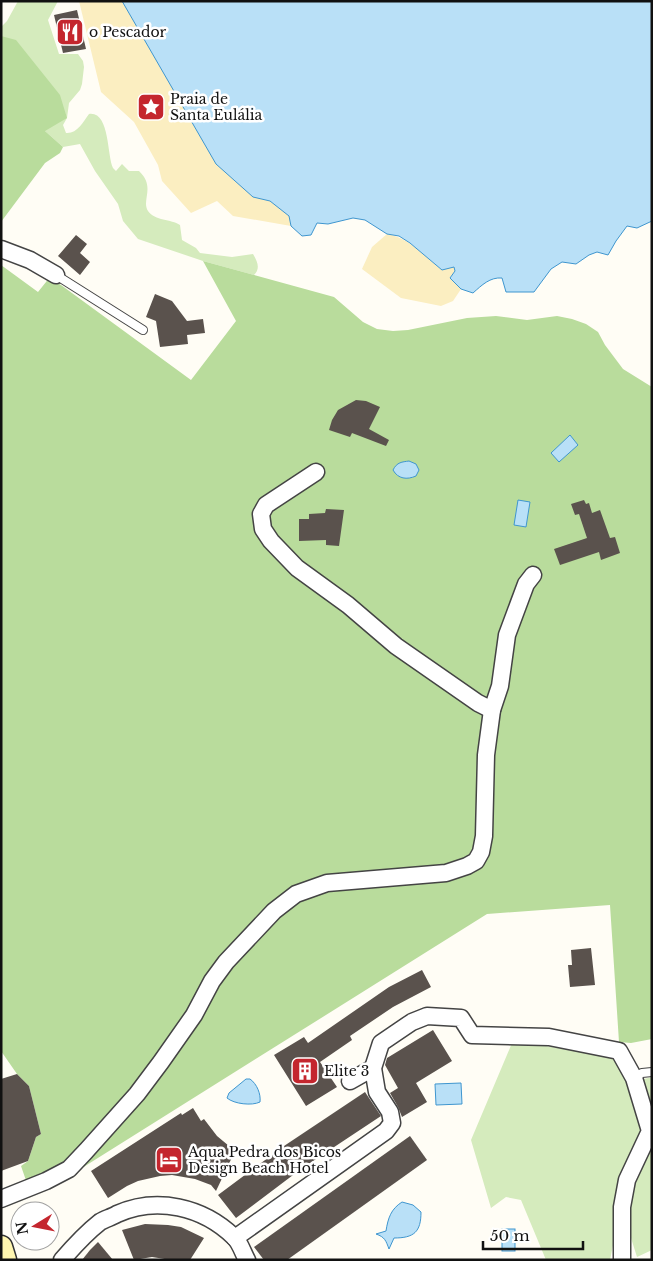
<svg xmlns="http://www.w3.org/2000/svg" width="653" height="1261" viewBox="0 0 653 1261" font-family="'Libre Baskerville',serif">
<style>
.green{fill:#d5ebbd}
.forest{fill:#b9dc9c}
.sand{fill:#fbeec1}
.water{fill:#b9e0f7;stroke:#3f96cf}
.building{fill:#5a524d}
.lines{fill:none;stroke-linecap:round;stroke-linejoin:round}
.lane-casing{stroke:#444;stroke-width:10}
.street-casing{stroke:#444;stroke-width:19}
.secondary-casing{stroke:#333;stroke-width:25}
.lane{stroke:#fff;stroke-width:8}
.street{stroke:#fff;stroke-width:16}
.secondary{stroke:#fff6b0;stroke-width:22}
.labels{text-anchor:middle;stroke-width:5;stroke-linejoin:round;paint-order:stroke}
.poi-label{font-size:14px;fill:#111;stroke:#fff;text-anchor:start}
</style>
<rect width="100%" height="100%" fill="#fffdf5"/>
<g class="green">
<path d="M 18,1 L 58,1 L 48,20 L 59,54 L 78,54 L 83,61 L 84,67 L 82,84 L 80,90 L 69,103 L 67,118 L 63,125 L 66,133 C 77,134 83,122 89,114 C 110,111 107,156 113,168 L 116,171 L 122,164 L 129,171 L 139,171 C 156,187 141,200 148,211 C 155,221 171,219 180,225 L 182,240 L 196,248 L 200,253 L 232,257 L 253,254 C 257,261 261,268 254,275 L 203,261 L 138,239 L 123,221 L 118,204 L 95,171 L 80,144 L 63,147 L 45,131 L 1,36 L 1,27 L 7,21 Z"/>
<path d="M 512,1043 L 540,1045 L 615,1058 L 627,1083 L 652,1077 L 652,1250 L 637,1257 L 625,1219 L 618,1221 L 610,1260 L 546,1260 L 521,1200 L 506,1197 L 491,1208 L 471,1140 Z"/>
</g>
<g class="forest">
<path d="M 1,36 L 16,40 L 60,95 L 67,118 L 45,131 L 63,147 L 60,153 L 45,163 L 1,222 Z"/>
<path d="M 203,261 L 334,297 L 363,322 L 377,329 L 393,331 L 408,330 L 467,318 L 496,316 L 527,320 L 557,316 L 572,319 L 586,324 L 598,332 L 605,345 L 623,369 L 652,387 L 652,1039 L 631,1043 L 619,1042 L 610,905 L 487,914 L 66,1178 L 30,1192 L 21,1166 L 28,1161 L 36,1137 L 41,1134 L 29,1086 L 17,1074 L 1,1051 L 1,265 L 38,292 L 50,277 L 191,380 L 236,321 Z"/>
</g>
<g class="sand">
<path d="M 79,1 L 259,1 L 376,209 L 290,216 L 291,226 L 233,216 L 217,201 L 191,213 L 162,181 L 158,165 L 134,122 L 101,92 Z"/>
<path d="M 387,234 C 410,238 424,256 442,270 L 454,267 L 455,271 L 450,278 L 461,289 L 453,301 L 441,306 L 401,298 L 362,269 L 372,247 Z"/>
</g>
<g class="water">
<path d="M 122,1 L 652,1 L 652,221 L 637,228 L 627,226 L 616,241 L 608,255 L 597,252 L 589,255 L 576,264 L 562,262 L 551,269 L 534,292 L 506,292 L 502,278 C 490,277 482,285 473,293 L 461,289 L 450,278 L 455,271 L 454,267 L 442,270 L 410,243 L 399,236 L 387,234 L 365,220 L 353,218 L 328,224 L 317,223 L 311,235 L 302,236 L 291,226 L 289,216 L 270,201 L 253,197 L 216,164 Z"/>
<path d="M 570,435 L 578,445 L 559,462 L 551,453 Z"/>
<path d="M 409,461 L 416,464 L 419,470 L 416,476 C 407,480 398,479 393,470 C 397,462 402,462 409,461 Z"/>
<path d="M 518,500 L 530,502 L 526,527 L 514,525 Z"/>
<path d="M 246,1079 L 250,1079 C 257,1084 261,1094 260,1102 C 252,1106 234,1104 227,1098 L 229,1093 Z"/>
<path d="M 461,1083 L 462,1104 L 436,1105 L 435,1084 Z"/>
<path d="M 402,1202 L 413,1205 L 421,1212 C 421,1232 414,1238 394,1238 L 389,1249 C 386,1241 385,1237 376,1234 L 386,1231 C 388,1218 391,1209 402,1202 Z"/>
<rect x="502" y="1229" width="13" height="22"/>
</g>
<g class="building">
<path d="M 77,10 L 86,49 L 63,53 L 54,15 Z"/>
<path d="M 76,235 L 87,244 L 80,253 L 90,262 L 80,275 L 58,256 Z"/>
<path d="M 155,294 L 172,301 L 187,321 L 203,319 L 205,333 L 187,335 L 188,344 L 160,347 L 156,321 L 146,317 Z"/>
<path d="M 356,400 L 366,401 L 380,407 L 369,429 L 389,440 L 386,446 L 352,433 L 350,437 L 329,430 L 332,420 L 338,410 Z"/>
<path d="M 584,500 L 586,504 L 589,503 L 592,513 L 600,510 L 610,538 L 615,537 L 620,553 L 601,560 L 599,552 L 560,565 L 554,549 L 587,538 L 579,514 L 575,515 L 571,504 Z"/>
<path d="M 326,509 L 344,510 L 339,546 L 326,545 L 326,540 L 299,541 L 299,519 L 309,519 L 309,514 L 325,513 Z"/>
<path d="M 591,948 L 595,985 L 570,987 L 568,965 L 572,965 L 571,950 Z"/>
<path d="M 422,970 L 431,987 L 393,1007 L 350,1036 L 352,1040 L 320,1062 L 337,1087 L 306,1106 L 274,1055 L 304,1037 L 308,1043 L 389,987 Z"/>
<path d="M 433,1030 L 452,1061 L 416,1083 L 427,1102 L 402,1117 L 398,1107 L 390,1093 L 398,1088 L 385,1065 L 387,1058 Z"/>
<path d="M 17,1074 L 29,1086 L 41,1134 L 36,1137 L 28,1161 L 1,1171 L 1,1079 Z"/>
<path d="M 365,1092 L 381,1116 L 301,1169 L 236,1218 L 218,1195 L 284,1146 Z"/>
<path d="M 193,1108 L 201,1121 L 204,1119 L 217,1136 L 235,1151 L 216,1191 L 211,1185 L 195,1179 L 172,1175 L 160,1176 L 138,1181 L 127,1186 L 108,1198 L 91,1171 L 181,1113 L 182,1115 Z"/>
<path d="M 410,1136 L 427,1160 L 287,1260 L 264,1260 L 254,1247 Z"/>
<path d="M 145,1224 L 168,1225 L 181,1227 L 204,1238 L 190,1260 L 171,1260 L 152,1257 L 134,1260 L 122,1230 Z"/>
<path d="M 98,1242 L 113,1260 L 82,1260 L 90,1250 Z"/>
</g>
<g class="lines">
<g class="lane-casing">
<g id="lane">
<path d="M 56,275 L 143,330"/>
<path d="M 634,1078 L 642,1073 L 652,1072"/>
</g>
</g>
<g class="street-casing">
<g id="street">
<path d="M 1,249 L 30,260 L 56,275"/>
<path d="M 316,472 L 266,505 L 261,514 L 263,529 L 271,541 L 297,568 L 348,605 L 396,646 L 478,703 L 492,710"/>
<path d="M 350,1081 L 373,1068"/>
<path d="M 1,1199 L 46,1181 L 69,1169 L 86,1151 L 137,1094 L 161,1062 L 194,1015 L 212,981 L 226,962 L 274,911 L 296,894 L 327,883 L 446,873 L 467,866 L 476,861 L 481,852 L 484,836 L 486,755 L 492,710 L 500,686 L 507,635 L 526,584 L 533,575"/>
<path d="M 235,1238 L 386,1131 L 392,1123 L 390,1112 L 377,1092 L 373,1068 L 381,1043 L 412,1022 L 427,1016 L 461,1018 L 472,1035 L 549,1037 L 619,1051 L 634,1078 L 650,1131 L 627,1180 L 622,1207 L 622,1260"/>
<path d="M 62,1260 C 74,1246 86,1233 100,1222 C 105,1219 112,1217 117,1214 C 157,1196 203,1207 234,1237 C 240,1242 243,1253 247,1260"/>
</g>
</g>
<g class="secondary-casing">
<path id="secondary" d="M 1,1247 L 5,1260"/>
</g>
<use href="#lane" class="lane"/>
<use href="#street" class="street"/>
<use href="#secondary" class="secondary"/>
</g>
<defs>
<g id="restaurant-square" transform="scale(1.4375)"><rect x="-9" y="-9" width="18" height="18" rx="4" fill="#c4262e" stroke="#fff"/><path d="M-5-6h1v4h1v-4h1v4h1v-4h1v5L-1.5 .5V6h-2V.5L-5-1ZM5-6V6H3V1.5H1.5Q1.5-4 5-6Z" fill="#fff"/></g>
<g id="sight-square" transform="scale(1.4375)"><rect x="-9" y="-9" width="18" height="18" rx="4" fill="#c4262e" stroke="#fff"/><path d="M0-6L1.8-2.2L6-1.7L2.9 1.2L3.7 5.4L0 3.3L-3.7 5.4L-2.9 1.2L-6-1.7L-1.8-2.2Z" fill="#fff"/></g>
<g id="building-square" transform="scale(1.4375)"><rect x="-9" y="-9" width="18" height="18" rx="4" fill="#c4262e" stroke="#fff"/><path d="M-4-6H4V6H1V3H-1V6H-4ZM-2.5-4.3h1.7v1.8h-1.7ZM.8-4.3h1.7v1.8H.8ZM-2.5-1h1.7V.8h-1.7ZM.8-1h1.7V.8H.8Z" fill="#fff"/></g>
<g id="hotel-square" transform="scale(1.4375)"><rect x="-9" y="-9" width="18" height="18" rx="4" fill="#c4262e" stroke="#fff"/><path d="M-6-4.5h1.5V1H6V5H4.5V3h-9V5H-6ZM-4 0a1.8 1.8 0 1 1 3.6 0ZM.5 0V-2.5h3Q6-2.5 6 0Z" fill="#fff"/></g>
</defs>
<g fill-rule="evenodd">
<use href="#restaurant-square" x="70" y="32"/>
<use href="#sight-square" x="151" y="107"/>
<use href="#building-square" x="305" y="1071"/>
<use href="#hotel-square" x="169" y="1160"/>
</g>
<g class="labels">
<g class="poi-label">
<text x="89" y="37">o Pescador</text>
<text x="170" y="104">Praia de<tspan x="170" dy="16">Santa Eulália</tspan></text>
<text x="324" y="1076">Elite 3</text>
<text x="188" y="1157">Aqua Pedra dos Bicos<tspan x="188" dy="16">Design Beach Hotel</tspan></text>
</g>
</g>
<rect width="653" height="1261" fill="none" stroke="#111111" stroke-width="5"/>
<g transform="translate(35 1226) rotate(260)"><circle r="24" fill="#ffffff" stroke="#a0a0a0"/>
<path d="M0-4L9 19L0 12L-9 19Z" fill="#c4262e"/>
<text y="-8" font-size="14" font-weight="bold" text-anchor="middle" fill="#111111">N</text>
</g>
<path d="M483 1241v8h100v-8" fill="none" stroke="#111111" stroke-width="2.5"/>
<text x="490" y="1241" font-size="15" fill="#111111" stroke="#ffffff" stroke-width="4" paint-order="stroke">50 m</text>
</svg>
